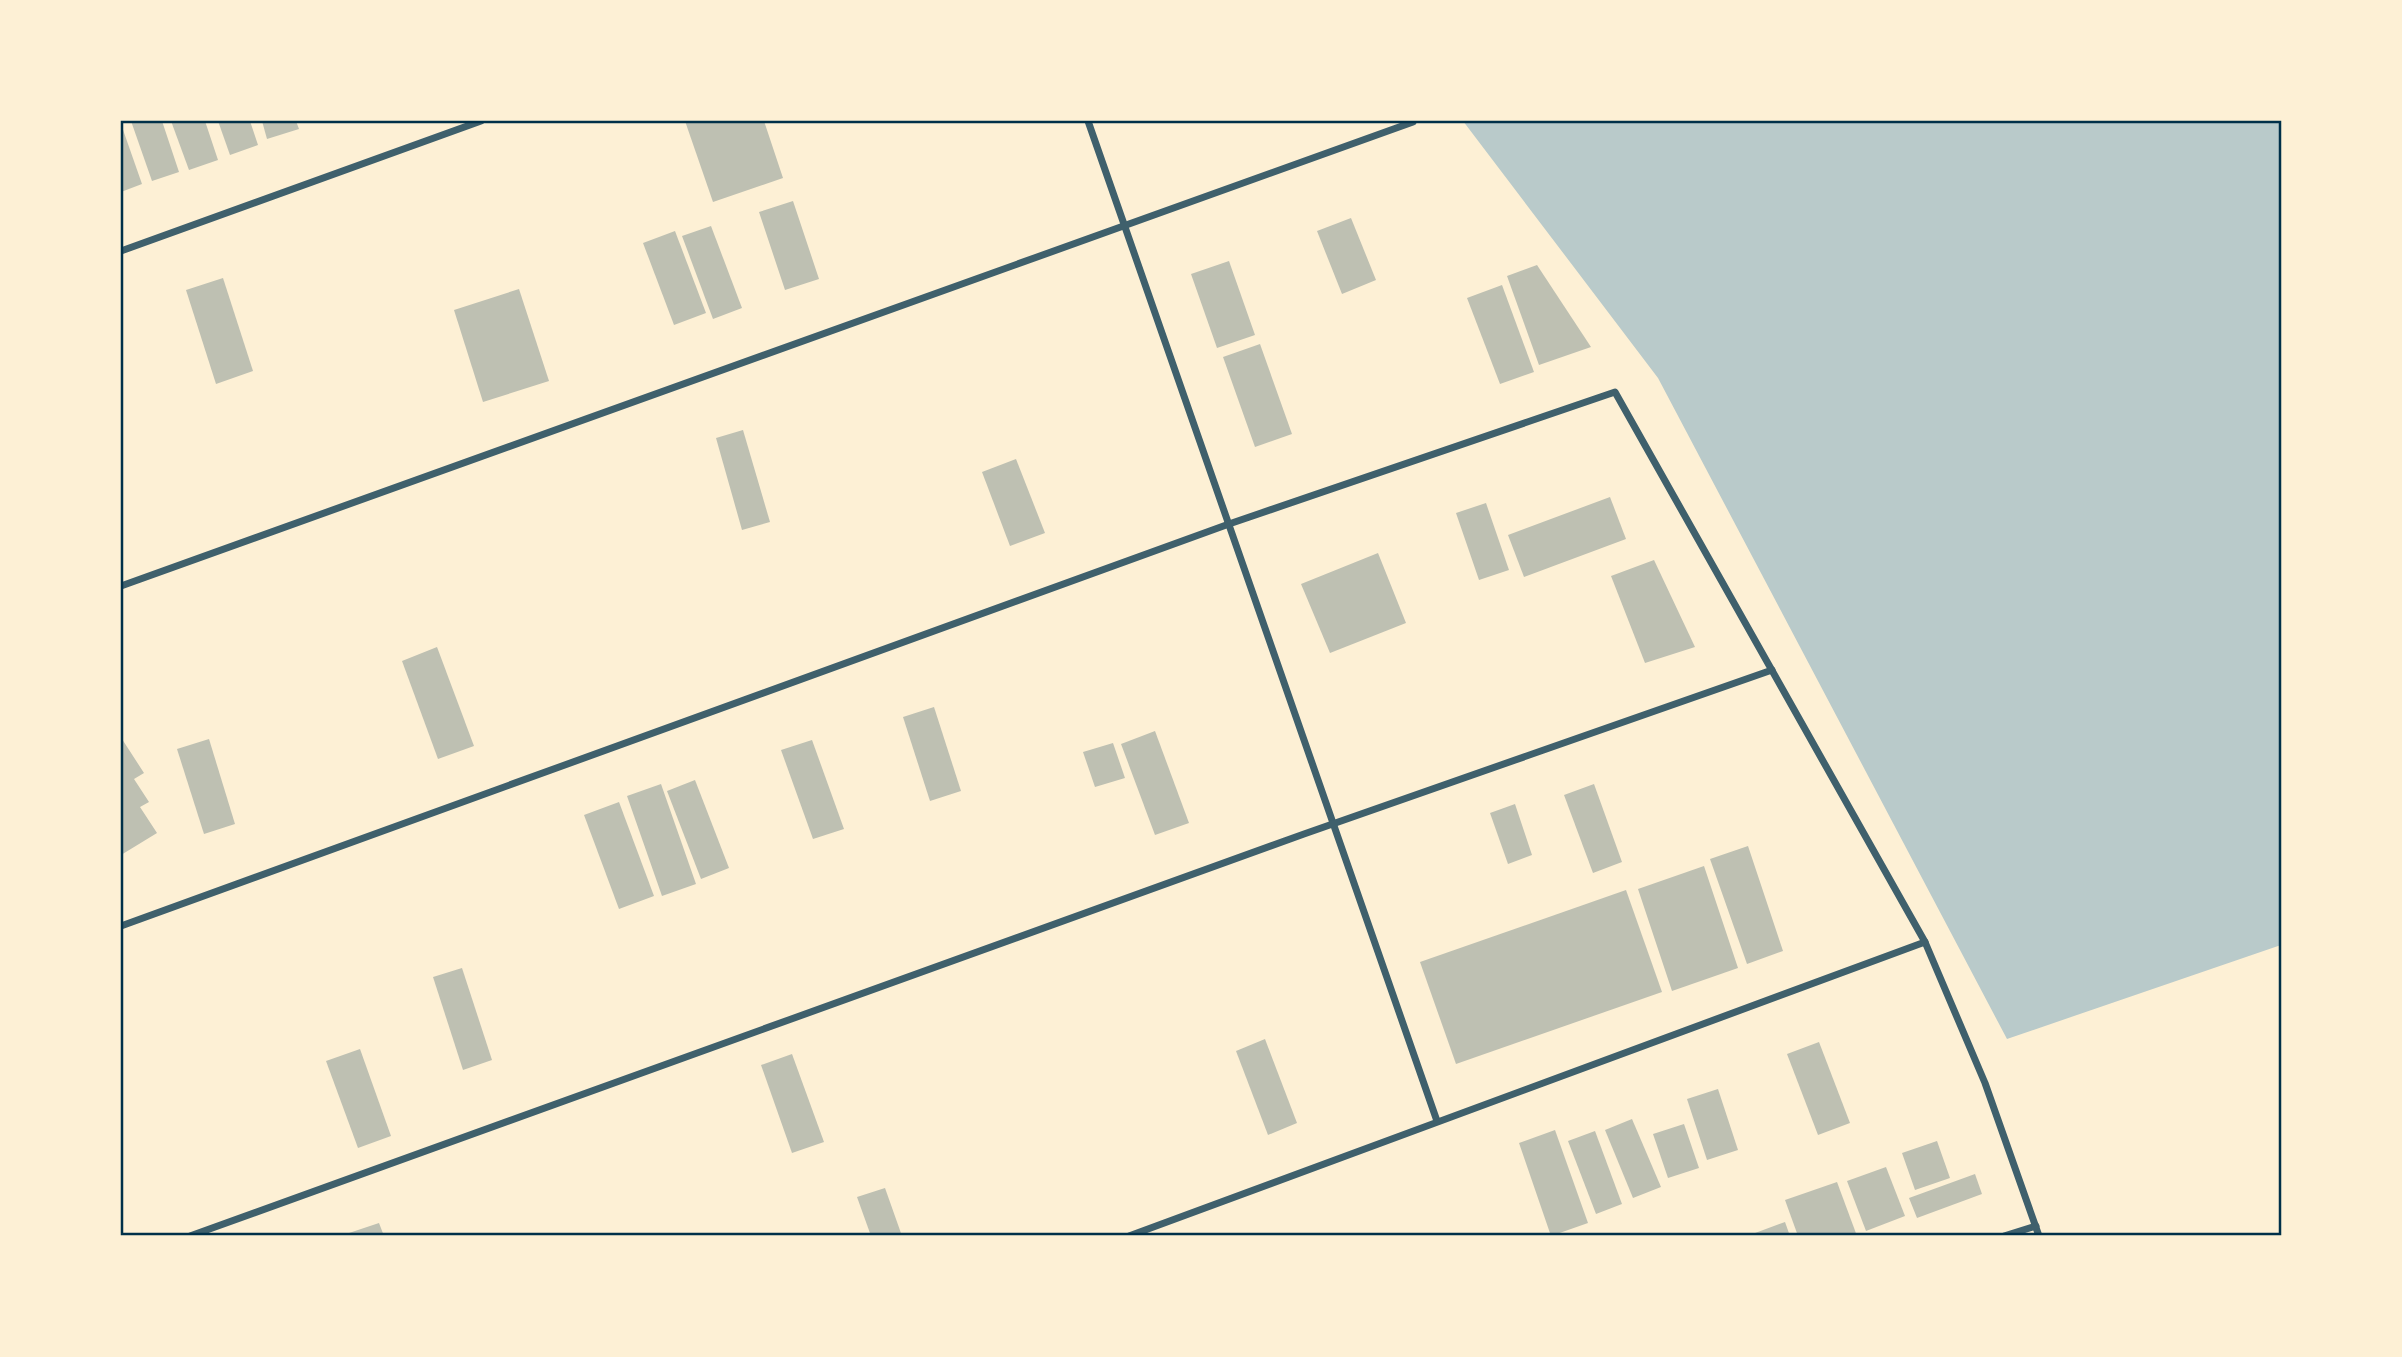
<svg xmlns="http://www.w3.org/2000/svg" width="2402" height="1357" viewBox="0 0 2402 1357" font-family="Jost,sans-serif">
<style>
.green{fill:#b9caca}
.building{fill:#bec0b2}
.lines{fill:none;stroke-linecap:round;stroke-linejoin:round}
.minor{stroke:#3f606c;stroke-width:7}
.neatline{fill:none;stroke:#003049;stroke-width:2.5}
</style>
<rect width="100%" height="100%" fill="#fdf0d5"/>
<path class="green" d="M 1463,121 L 2281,121 L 2281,945 L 2007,1039 L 1658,378 Z"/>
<g class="building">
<path d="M 131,121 L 162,121 L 179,172 L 152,181 Z"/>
<path d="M 171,121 L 205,121 L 218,160 L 189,170 Z"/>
<path d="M 218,121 L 250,121 L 258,145 L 230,155 Z"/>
<path d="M 262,121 L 296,121 L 299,129 L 267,139 Z"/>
<path d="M 685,121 L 764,121 L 783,178 L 713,202 Z"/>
<path d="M 121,124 L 142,184 L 121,192 Z"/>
<path d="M 793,201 L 819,279 L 785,290 L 759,212 Z"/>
<path d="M 1351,218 L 1376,280 L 1342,294 L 1317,231 Z"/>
<path d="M 711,226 L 742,308 L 713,319 L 682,236 Z"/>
<path d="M 675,231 L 706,313 L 674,325 L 643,243 Z"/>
<path d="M 1229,261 L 1255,335 L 1217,348 L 1191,274 Z"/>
<path d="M 1537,265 L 1591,347 L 1539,365 L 1507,276 Z"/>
<path d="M 223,278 L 253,371 L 216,384 L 186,290 Z"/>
<path d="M 1502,285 L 1534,372 L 1500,384 L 1467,298 Z"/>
<path d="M 519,289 L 549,381 L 483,402 L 454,310 Z"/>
<path d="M 1260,344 L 1292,434 L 1255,447 L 1223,357 Z"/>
<path d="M 743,430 L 770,522 L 742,530 L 716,438 Z"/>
<path d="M 1016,459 L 1045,533 L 1010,546 L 982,472 Z"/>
<path d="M 1610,497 L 1626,539 L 1524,577 L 1508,535 Z"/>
<path d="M 1486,503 L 1509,570 L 1479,580 L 1456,513 Z"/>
<path d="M 1378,553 L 1406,623 L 1330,653 L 1301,584 Z"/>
<path d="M 1654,560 L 1695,647 L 1645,663 L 1611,576 Z"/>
<path d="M 437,647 L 474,746 L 438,759 L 402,661 Z"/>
<path d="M 934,707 L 961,791 L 930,801 L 903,717 Z"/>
<path d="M 1155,731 L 1189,823 L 1155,835 L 1121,744 Z"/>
<path d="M 122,739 L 144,773 L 134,779 L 149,802 L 140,807 L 157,833 L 121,855 Z"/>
<path d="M 209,739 L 235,824 L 204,834 L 177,749 Z"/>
<path d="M 812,740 L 844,829 L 813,839 L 781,750 Z"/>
<path d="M 1113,743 L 1125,778 L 1095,787 L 1083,752 Z"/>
<path d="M 695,780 L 729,868 L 701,879 L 667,791 Z"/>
<path d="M 661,784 L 696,884 L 662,896 L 627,796 Z"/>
<path d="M 1594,784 L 1622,862 L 1593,873 L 1564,795 Z"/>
<path d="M 619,802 L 654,896 L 619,909 L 584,815 Z"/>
<path d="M 1515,804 L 1532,855 L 1508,864 L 1490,813 Z"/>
<path d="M 1748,846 L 1783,951 L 1747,964 L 1710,859 Z"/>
<path d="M 1704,866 L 1738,968 L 1672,991 L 1638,889 Z"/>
<path d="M 1626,890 L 1662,992 L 1456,1064 L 1420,962 Z"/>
<path d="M 462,968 L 492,1060 L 463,1070 L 433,977 Z"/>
<path d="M 1265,1039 L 1297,1123 L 1268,1135 L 1236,1051 Z"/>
<path d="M 1819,1042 L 1850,1123 L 1818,1135 L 1787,1054 Z"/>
<path d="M 360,1049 L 391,1136 L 358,1148 L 326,1061 Z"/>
<path d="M 792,1054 L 824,1142 L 792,1153 L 761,1065 Z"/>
<path d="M 1718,1089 L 1738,1150 L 1707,1160 L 1687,1099 Z"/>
<path d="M 1632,1119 L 1661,1187 L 1633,1198 L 1605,1130 Z"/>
<path d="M 1684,1124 L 1699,1168 L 1668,1178 L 1653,1134 Z"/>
<path d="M 1555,1130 L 1588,1223 L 1551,1236 L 1519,1143 Z"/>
<path d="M 1595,1131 L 1622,1204 L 1596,1214 L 1568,1141 Z"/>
<path d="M 1937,1141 L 1950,1178 L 1915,1190 L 1902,1153 Z"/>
<path d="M 1886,1167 L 1905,1216 L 1866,1231 L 1847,1181 Z"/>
<path d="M 1975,1174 L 1982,1194 L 1917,1218 L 1909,1198 Z"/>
<path d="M 1837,1182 L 1857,1236 L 1798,1236 L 1785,1200 Z"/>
<path d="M 885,1188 L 902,1236 L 871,1236 L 857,1197 Z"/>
<path d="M 1785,1222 L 1790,1236 L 1747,1236 Z"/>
<path d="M 379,1223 L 384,1236 L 347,1236 L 346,1234 Z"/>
</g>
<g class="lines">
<g class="minor">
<path d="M 1088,121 L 1437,1121"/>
<path d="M 121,251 L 481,121"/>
<path d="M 121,586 L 1413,122"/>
<path d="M 121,926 L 1229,524 L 1615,392 L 1925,942 L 1985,1083 L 2039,1236"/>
<path d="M 190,1236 L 1304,834 L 1772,670"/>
<path d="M 1129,1236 L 1925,942"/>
<path d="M 2004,1236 L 2036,1226"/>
</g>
</g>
<rect width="2402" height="1357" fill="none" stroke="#fdf0d5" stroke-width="245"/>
<rect x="122" y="122" width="2158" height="1112" class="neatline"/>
</svg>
